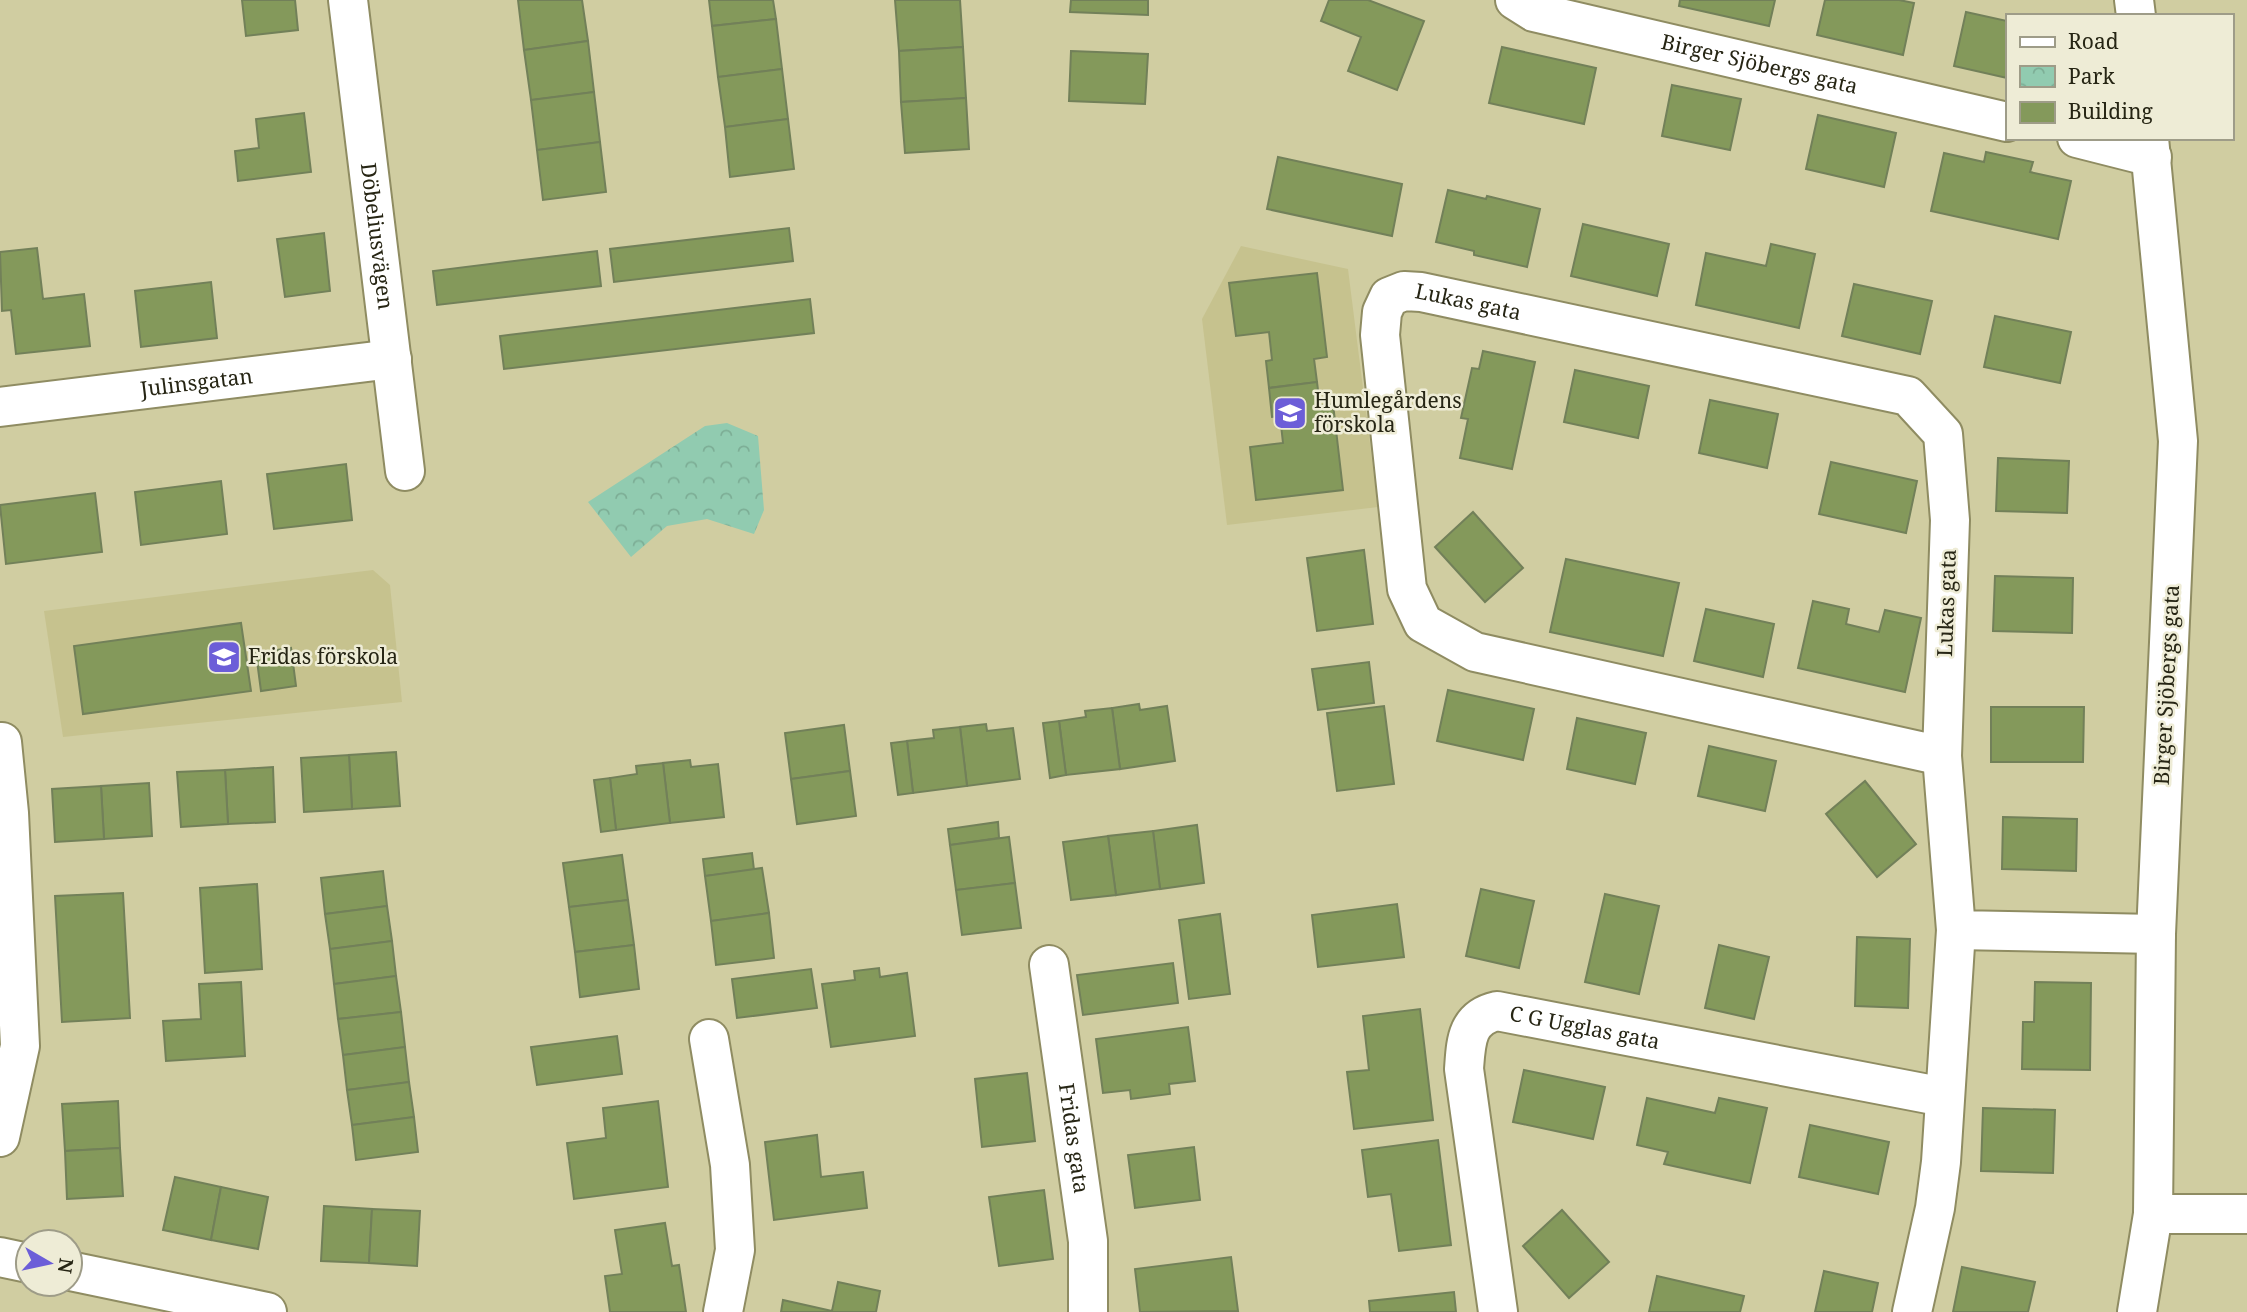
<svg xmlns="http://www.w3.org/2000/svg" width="2247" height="1312" viewBox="0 0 2247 1312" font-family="'Noto Serif',serif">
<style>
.built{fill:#c6c28e}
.park{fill:url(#park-crowns)}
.building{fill:#84995b;stroke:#728059;stroke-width:2}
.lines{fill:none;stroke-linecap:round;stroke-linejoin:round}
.minor-casing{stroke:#8f8c62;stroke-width:42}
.minor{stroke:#fff;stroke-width:38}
.labels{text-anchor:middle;stroke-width:5;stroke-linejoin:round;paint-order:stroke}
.street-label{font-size:21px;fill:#262514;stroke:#eeecd6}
.poi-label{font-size:21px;fill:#262514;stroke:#eeecd6;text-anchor:start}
</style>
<defs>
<pattern id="park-crowns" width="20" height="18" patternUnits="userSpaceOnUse" patternTransform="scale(1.75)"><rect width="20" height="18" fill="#91cbb0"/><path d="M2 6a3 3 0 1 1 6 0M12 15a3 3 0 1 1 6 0" fill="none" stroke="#7dae96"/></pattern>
</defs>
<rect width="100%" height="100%" fill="#d0cda1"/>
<g class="built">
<path d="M 1241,246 L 1348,269 L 1378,507 L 1227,525 L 1202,319 Z"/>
<path d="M 373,570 L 390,585 L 402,702 L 63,737 L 44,611 Z"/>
</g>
<path class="park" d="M 727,423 L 758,436 L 764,510 L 754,534 L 707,519 L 667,526 L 631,557 L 588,502 L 705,426 Z"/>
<g class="building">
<path d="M 242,0 L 295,0 L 298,30 L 246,36 Z"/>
<path d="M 518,0 L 582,0 L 588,41 L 524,50 Z"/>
<path d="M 709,0 L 773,0 L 776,19 L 712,26 Z"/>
<path d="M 895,0 L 960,0 L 963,47 L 899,51 Z"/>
<path d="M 1071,0 L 1148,0 L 1148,15 L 1070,12 Z"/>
<path d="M 1329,0 L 1368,0 L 1424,21 L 1397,90 L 1348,71 L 1361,37 L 1321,21 Z"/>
<path d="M 1680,0 L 1775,0 L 1769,26 L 1679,6 Z"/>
<path d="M 1825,0 L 1899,0 L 1914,3 L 1903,55 L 1817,35 Z"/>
<path d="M 1966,12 L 2007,21 L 2007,78 L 1954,66 Z"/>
<path d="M 776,19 L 782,69 L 718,77 L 712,26 Z"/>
<path d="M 588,41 L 594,92 L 531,100 L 524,50 Z"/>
<path d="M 963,47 L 966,98 L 901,102 L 899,51 Z"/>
<path d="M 1502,47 L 1596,68 L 1584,124 L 1489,103 Z"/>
<path d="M 1071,51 L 1148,54 L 1145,104 L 1069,101 Z"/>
<path d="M 782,69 L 788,119 L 725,127 L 718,77 Z"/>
<path d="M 1672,85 L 1741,99 L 1730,150 L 1662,136 Z"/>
<path d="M 594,92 L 600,142 L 537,150 L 531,100 Z"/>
<path d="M 966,98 L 969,149 L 905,153 L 901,102 Z"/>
<path d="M 304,113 L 311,172 L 238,181 L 235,151 L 259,148 L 256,119 Z"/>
<path d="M 1818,115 L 1896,133 L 1884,187 L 1806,169 Z"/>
<path d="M 788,119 L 794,169 L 730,177 L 725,127 Z"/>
<path d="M 600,142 L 606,192 L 543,200 L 537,150 Z"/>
<path d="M 1986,152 L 2033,162 L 2030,172 L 2071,181 L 2058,239 L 1931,211 L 1944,153 L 1984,162 Z"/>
<path d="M 1278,157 L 1402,184 L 1392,236 L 1267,209 Z"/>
<path d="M 1448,190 L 1486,199 L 1487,196 L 1540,209 L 1527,267 L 1474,255 L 1474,251 L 1436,242 Z"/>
<path d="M 1583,224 L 1669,244 L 1657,296 L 1571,276 Z"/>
<path d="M 789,228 L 793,261 L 614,282 L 610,249 Z"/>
<path d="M 324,233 L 330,291 L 285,297 L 277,239 Z"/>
<path d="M 1771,244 L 1815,254 L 1799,328 L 1696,305 L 1706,253 L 1766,266 Z"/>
<path d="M 37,248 L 43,299 L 84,294 L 90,346 L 16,354 L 11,310 L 2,311 L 0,252 Z"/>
<path d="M 597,251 L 601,286 L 437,305 L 433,271 Z"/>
<path d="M 1317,273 L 1327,357 L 1314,359 L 1317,382 L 1269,388 L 1266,361 L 1272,360 L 1269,332 L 1236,336 L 1229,283 Z"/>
<path d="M 211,282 L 217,338 L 141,347 L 135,291 Z"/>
<path d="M 1854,284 L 1932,301 L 1920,354 L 1842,336 Z"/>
<path d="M 810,299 L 814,333 L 504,369 L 500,336 Z"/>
<path d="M 1995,316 L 2071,332 L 2060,383 L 1984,367 Z"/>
<path d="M 1483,351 L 1535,362 L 1512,469 L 1460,458 L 1468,419 L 1461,418 L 1472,368 L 1479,369 Z"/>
<path d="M 1575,370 L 1649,386 L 1638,438 L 1564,422 Z"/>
<path d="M 1317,382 L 1320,406 L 1333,404 L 1343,490 L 1256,500 L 1250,447 L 1283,443 L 1280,416 L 1272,417 L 1269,388 Z"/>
<path d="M 1710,400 L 1778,414 L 1767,468 L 1699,453 Z"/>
<path d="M 1998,458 L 2069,461 L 2067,513 L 1996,511 Z"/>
<path d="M 1831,462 L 1917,481 L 1906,533 L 1819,514 Z"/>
<path d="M 346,464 L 352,520 L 274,529 L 267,474 Z"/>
<path d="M 221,481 L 227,534 L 141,545 L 135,492 Z"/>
<path d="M 95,493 L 102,552 L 6,564 L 0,505 Z"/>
<path d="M 1473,512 L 1523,568 L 1485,602 L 1435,547 Z"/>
<path d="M 1364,550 L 1373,624 L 1317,631 L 1307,558 Z"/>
<path d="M 1566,559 L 1679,583 L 1663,656 L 1550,632 Z"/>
<path d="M 1995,576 L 2073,578 L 2072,633 L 1993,631 Z"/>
<path d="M 1813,601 L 1849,609 L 1846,624 L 1879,632 L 1885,610 L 1921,618 L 1905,692 L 1798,668 Z"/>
<path d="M 1706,609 L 1774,624 L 1763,677 L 1694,661 Z"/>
<path d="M 241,623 L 251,691 L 83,714 L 74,646 Z"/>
<path d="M 291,648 L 296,686 L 261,691 L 256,653 Z"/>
<path d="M 1369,662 L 1374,703 L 1318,710 L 1312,669 Z"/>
<path d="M 1448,690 L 1534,709 L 1523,760 L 1437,741 Z"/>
<path d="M 1139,704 L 1140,710 L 1167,706 L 1175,761 L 1120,769 L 1112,708 Z"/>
<path d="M 1384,706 L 1394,784 L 1337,791 L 1327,713 Z"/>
<path d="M 1991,707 L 2084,707 L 2083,762 L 1991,762 Z"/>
<path d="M 1112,708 L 1120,769 L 1066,775 L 1059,721 L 1086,717 L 1085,711 Z"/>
<path d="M 1577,718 L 1646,733 L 1635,784 L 1567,769 Z"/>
<path d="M 1059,721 L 1066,775 L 1050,778 L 1043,723 Z"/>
<path d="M 986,724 L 987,731 L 1013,728 L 1020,779 L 967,786 L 960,727 Z"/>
<path d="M 844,725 L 850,771 L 791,779 L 785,733 Z"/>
<path d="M 960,727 L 967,786 L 913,793 L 907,741 L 934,738 L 933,730 Z"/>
<path d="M 907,741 L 913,793 L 898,795 L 891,743 Z"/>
<path d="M 1709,746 L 1776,761 L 1765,811 L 1698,796 Z"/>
<path d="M 396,752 L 400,806 L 352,809 L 349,755 Z"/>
<path d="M 349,755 L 352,809 L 304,812 L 301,758 Z"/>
<path d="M 690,760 L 691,767 L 718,764 L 724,817 L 670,823 L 663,763 Z"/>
<path d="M 663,763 L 670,823 L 616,830 L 610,778 L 637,774 L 636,766 Z"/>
<path d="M 273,767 L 275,822 L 228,824 L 225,770 Z"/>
<path d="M 225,770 L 228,824 L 181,827 L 177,772 Z"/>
<path d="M 850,771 L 856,816 L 797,824 L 791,779 Z"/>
<path d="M 610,778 L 616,830 L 601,832 L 594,780 Z"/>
<path d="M 1865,781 L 1916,844 L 1877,877 L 1826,814 Z"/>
<path d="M 149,783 L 152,836 L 104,839 L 101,786 Z"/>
<path d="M 101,786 L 104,839 L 55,842 L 52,789 Z"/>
<path d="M 2003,817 L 2077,819 L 2076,871 L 2002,869 Z"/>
<path d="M 998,822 L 999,838 L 950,845 L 948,829 Z"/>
<path d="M 1197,825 L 1204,883 L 1160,889 L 1153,831 Z"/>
<path d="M 1153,831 L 1160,889 L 1116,895 L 1108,836 Z"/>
<path d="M 1108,836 L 1116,895 L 1071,900 L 1063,842 Z"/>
<path d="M 1009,837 L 1015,883 L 956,890 L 950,845 Z"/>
<path d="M 752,853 L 754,870 L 705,876 L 703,859 Z"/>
<path d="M 622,855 L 628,900 L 569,907 L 563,863 Z"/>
<path d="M 762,868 L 769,913 L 711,921 L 705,876 Z"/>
<path d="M 383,871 L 387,906 L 325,914 L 321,878 Z"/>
<path d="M 1015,883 L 1021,928 L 962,935 L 956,890 Z"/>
<path d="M 257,884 L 262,969 L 205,973 L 200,888 Z"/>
<path d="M 1481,889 L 1534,901 L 1519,968 L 1466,956 Z"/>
<path d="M 123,893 L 130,1018 L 62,1022 L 55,896 Z"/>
<path d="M 1605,894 L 1659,906 L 1639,994 L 1585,982 Z"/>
<path d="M 628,900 L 634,945 L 575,952 L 569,907 Z"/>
<path d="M 1397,904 L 1404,957 L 1318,967 L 1312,915 Z"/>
<path d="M 387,906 L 392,941 L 330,949 L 325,914 Z"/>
<path d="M 769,913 L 774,958 L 716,965 L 711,921 Z"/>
<path d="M 1220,914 L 1230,994 L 1189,999 L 1179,920 Z"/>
<path d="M 1857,937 L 1910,939 L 1908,1008 L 1855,1006 Z"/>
<path d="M 392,941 L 396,976 L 334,984 L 330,949 Z"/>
<path d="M 634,945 L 639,989 L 580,997 L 575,952 Z"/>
<path d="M 1719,945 L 1769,957 L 1754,1019 L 1705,1008 Z"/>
<path d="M 1173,963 L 1178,1003 L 1083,1015 L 1077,975 Z"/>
<path d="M 879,968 L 880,977 L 907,973 L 915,1036 L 831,1047 L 822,984 L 855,980 L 854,971 Z"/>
<path d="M 811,969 L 817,1008 L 737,1018 L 732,979 Z"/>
<path d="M 396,976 L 401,1012 L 338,1019 L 334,984 Z"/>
<path d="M 241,982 L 245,1056 L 166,1061 L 163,1021 L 201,1019 L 199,984 Z"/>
<path d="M 2035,982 L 2091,983 L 2090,1070 L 2022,1069 L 2023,1022 L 2034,1022 Z"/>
<path d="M 1420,1009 L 1433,1120 L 1354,1129 L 1347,1072 L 1369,1070 L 1363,1016 Z"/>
<path d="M 401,1012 L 405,1047 L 343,1055 L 338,1019 Z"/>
<path d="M 1188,1027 L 1195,1081 L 1169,1084 L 1170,1094 L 1131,1099 L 1130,1090 L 1103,1093 L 1096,1039 Z"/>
<path d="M 617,1036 L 622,1074 L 537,1085 L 531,1047 Z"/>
<path d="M 405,1047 L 409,1082 L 347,1090 L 343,1055 Z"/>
<path d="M 1524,1070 L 1605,1087 L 1593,1139 L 1513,1122 Z"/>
<path d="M 1027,1073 L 1035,1141 L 982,1147 L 975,1079 Z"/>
<path d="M 409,1082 L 414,1117 L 352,1125 L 347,1090 Z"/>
<path d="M 1647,1098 L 1715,1113 L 1719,1098 L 1767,1108 L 1750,1183 L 1664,1164 L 1668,1152 L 1637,1145 Z"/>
<path d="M 118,1101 L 120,1148 L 65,1151 L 62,1104 Z"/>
<path d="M 658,1101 L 668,1187 L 574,1199 L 567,1143 L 606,1138 L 603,1108 Z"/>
<path d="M 1983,1108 L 2055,1110 L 2053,1173 L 1981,1171 Z"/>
<path d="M 414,1117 L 418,1152 L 356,1160 L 352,1125 Z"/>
<path d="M 1810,1125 L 1889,1142 L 1878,1194 L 1799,1177 Z"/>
<path d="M 817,1135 L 821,1177 L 863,1172 L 867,1208 L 774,1220 L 765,1142 Z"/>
<path d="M 1438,1140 L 1451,1245 L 1399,1251 L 1391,1194 L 1368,1197 L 1362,1150 Z"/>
<path d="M 1194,1147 L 1200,1200 L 1135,1208 L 1128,1155 Z"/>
<path d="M 120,1148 L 123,1196 L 67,1199 L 65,1151 Z"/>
<path d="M 175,1177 L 221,1187 L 211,1240 L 163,1230 Z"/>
<path d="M 221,1187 L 268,1197 L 258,1249 L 211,1240 Z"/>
<path d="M 1044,1190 L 1053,1259 L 999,1266 L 989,1197 Z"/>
<path d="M 324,1206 L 372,1209 L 369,1263 L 321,1261 Z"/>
<path d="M 372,1209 L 420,1211 L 417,1266 L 369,1263 Z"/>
<path d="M 1562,1210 L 1609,1262 L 1569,1298 L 1523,1246 Z"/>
<path d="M 665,1223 L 672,1266 L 679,1265 L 686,1312 L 610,1312 L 605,1276 L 622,1274 L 615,1230 Z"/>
<path d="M 1231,1257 L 1238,1311 L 1140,1312 L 1135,1269 Z"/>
<path d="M 1962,1267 L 2035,1282 L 2028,1312 L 1953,1312 Z"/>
<path d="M 1824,1271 L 1878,1283 L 1872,1312 L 1815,1312 Z"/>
<path d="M 1657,1276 L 1744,1296 L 1740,1312 L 1649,1312 Z"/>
<path d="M 838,1282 L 880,1291 L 876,1312 L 781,1312 L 783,1300 L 832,1311 Z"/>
<path d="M 1454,1292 L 1456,1312 L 1370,1312 L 1369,1301 Z"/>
</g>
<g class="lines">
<g class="minor-casing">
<g id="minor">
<path id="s1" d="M 348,0 L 405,471"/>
<path id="s2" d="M 1515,0 L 1534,12 L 2007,122"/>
<path d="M 2134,0 L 2136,16"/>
<path d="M 2077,138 L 2152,157"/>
<path d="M 2149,138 L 2178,441 L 2156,934 L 2153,1214"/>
<path id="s3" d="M 0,407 L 392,359"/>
<path id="s4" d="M 1942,756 L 1475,652 L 1423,623 L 1407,589 L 1380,335 L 1382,312 L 1389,297 L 1404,291 L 1421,292 L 1908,396 L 1943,434 L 1950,520 L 1942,756 L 1956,930 L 2156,934"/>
<path id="s5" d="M 1049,965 L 1088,1241 L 1088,1312"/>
<path d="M 709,1039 L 730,1165 L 735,1250 L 723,1312"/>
<path d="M 0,1137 L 20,1046 L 9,813 L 2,742"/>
<path d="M 0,1257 L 28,1263"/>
<path d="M 70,1271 L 267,1312"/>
<path id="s6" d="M 1498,1312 L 1464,1069 C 1466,1042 1466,1018 1497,1011 L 1944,1097"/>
<path d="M 1912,1312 L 1935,1208 L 1941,1162 L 1956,930"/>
<path d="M 2137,1312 L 2153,1214 L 2247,1214"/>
</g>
</g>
<use href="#minor" class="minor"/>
</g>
<defs>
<g id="school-square" transform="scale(1.75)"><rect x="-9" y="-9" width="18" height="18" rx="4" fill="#6c5ed8" stroke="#eeecd6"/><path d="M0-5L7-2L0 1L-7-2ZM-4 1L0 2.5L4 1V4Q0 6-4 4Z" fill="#fff"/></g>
</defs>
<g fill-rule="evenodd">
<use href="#school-square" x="1290" y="413"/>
<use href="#school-square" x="224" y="657"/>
</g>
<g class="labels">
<g class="street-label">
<text dy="7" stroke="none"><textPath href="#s2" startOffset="254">Birger Sjöbergs gata</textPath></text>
<text dy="7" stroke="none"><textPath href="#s1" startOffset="238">Döbeliusvägen</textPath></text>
<text dy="7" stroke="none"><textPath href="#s4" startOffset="952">Lukas gata</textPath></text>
<text dy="7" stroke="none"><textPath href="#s3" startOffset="198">Julinsgatan</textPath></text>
<text transform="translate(1947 603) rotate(-88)" y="7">Lukas gata</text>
<text transform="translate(2167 685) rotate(-87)" y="7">Birger Sjöbergs gata</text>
<text dy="7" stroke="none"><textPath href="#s6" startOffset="408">C G Ugglas gata</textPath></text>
<text dy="7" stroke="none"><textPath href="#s5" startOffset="175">Fridas gata</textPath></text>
</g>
<g class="poi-label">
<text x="1314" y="408">Humlegårdens<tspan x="1314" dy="24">förskola</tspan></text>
<text x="248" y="664">Fridas förskola</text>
</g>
</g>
<rect x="2006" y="14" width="228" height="126" fill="#eeecd6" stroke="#9e9c88" stroke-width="2"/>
<rect x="2020" y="37" width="35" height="10" fill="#ffffff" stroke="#9e9c88" stroke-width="2"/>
<text x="2068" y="49" font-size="21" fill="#262514">Road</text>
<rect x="2020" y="66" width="35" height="21" fill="url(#park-crowns)" stroke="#9e9c88" stroke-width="2"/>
<text x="2068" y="84" font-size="21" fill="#262514">Park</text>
<rect x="2020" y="102" width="35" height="21" fill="#84995b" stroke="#9e9c88" stroke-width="2"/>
<text x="2068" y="119" font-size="21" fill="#262514">Building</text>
<g transform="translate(49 1263) rotate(99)"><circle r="33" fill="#eeecd6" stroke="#9e9c88" stroke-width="2"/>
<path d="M0-5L12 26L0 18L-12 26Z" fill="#6c5ed8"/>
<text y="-10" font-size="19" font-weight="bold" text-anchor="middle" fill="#262514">N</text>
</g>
</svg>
